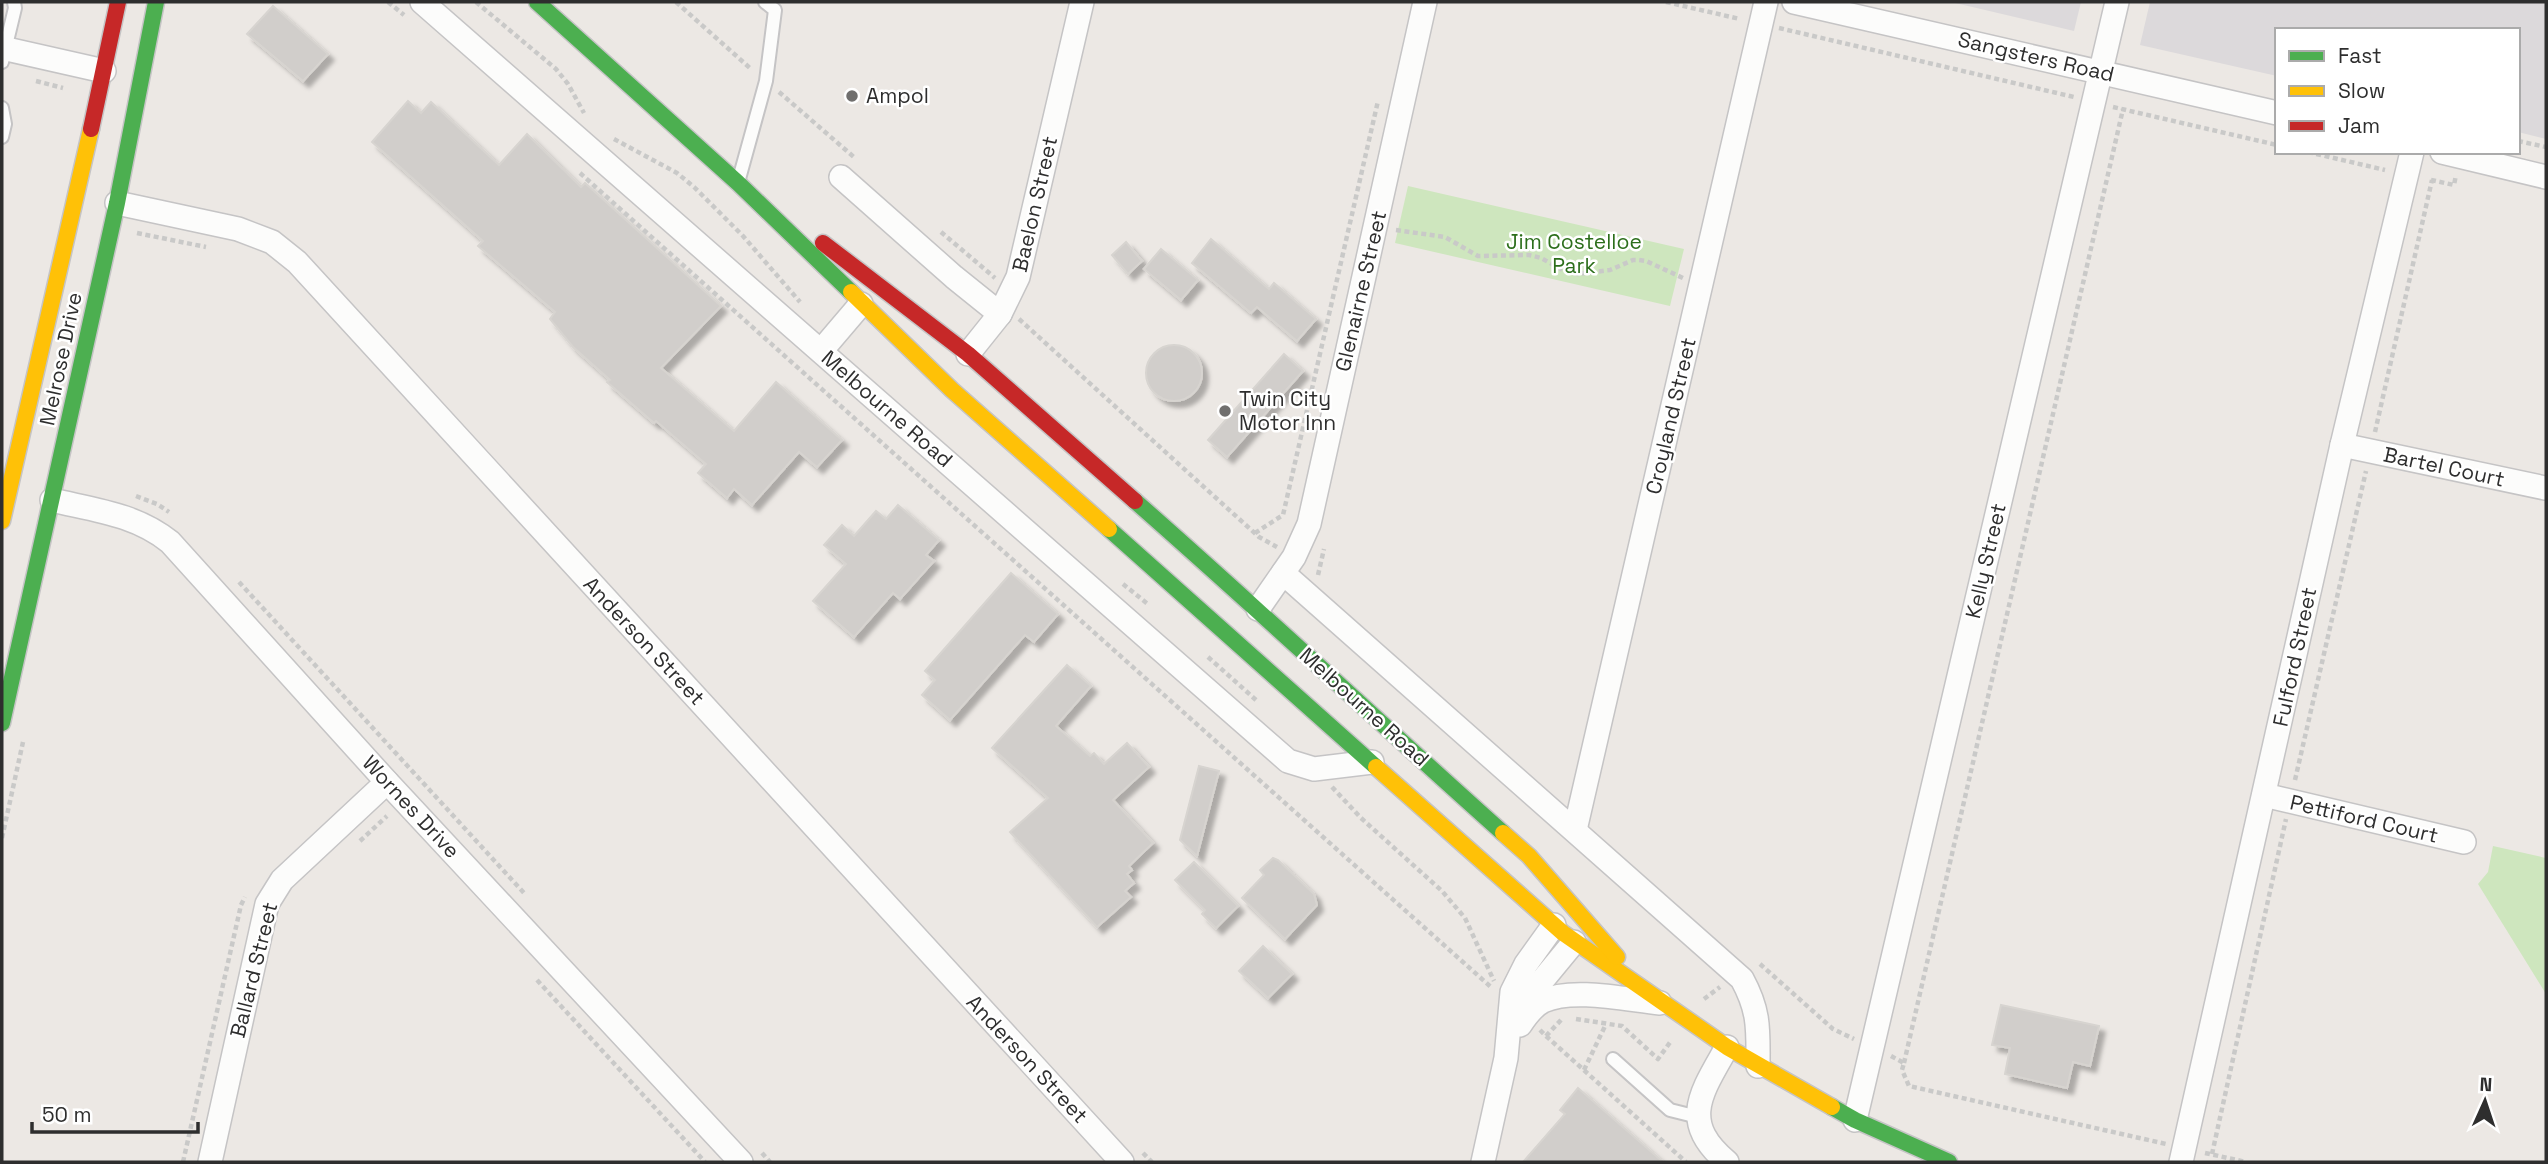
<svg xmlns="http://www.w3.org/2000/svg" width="2548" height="1164" viewBox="0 0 2548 1164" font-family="'Space Grotesk',sans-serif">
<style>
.industrial{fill:#dcd9db}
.green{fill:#cee6be}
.building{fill:#d1cecb;stroke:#d7d4d0;stroke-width:2;filter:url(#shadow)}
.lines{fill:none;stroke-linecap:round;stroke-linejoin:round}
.lane-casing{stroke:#c5c4c5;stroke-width:16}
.street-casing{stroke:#c5c4c5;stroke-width:26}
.fast-casing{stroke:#c5c4c5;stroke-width:19}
.slow-casing{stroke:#c5c4c5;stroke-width:19}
.jam-casing{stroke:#c5c4c5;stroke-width:19}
.path{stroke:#c9c9c8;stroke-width:4.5;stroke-dasharray:5 3.5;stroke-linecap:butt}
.lane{stroke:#fcfcfb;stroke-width:12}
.street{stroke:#fcfcfb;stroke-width:23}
.fast{stroke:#4caf50;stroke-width:16}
.slow{stroke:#ffc107;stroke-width:16}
.jam{stroke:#c62828;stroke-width:16}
.poi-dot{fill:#706f6e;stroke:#fff;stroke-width:2.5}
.labels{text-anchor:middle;stroke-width:5;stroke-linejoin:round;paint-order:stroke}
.street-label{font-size:21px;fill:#2e2e2e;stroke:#fff}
.poi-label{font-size:21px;fill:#2e2e2e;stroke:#fff;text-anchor:start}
.park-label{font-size:21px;fill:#2c6e1b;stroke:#fff}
</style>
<defs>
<filter id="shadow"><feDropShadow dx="6" dy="6" stdDeviation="2" flood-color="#0004"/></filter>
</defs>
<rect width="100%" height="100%" fill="#ece8e4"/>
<g class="industrial">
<path d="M 1951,2 L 2081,2 L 2074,31 Z"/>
<path d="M 2150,2 L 2546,2 L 2546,139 L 2518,132 L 2518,30 L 2277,30 L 2277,76 L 2140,45 Z"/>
</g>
<g class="green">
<path d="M 1408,186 L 1684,249 L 1670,306 L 1395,243 Z"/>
<path d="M 2493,846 L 2546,858 L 2546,994 L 2478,884 L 2488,872 Z"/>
</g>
<g class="building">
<path d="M 273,6 L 328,54 L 303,81 L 247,34 Z"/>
<path d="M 408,101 L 421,113 L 431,102 L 499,165 L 527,134 L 581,187 L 585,183 L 721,306 L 661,368 L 734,431 L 776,382 L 842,440 L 817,467 L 799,452 L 752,505 L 734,489 L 727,498 L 698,473 L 706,464 L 656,421 L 654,423 L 607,382 L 610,380 L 573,347 L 550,319 L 555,312 L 478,246 L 483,241 L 372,142 Z"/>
<path d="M 1211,239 L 1269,289 L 1274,283 L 1316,319 L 1297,341 L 1257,307 L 1251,313 L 1192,263 Z"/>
<path d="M 1126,242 L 1142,261 L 1128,274 L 1112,255 Z"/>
<path d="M 1161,249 L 1198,280 L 1181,300 L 1144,269 Z"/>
<circle cx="1174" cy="373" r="28"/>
<path d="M 1284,354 L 1303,371 L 1227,457 L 1208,440 Z"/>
<path d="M 898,505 L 939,540 L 926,555 L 934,561 L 900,599 L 893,593 L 854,637 L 813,601 L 846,564 L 824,545 L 842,525 L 854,536 L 876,511 L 886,519 Z"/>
<path d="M 1011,573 L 1058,614 L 1034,642 L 1025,635 L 950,720 L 922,695 L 935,680 L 925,671 Z"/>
<path d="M 1067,665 L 1091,686 L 1056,726 L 1090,756 L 1094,753 L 1104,764 L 1127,743 L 1149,767 L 1113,800 L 1153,843 L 1129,866 L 1132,870 L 1127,874 L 1134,883 L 1125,891 L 1131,897 L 1097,927 L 1010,832 L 1048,798 L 992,748 Z"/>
<path d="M 1199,766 L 1219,771 L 1197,856 L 1180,840 Z"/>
<path d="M 1273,858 L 1278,860 L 1314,894 L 1317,905 L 1285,939 L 1242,898 L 1264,875 L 1260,870 Z"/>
<path d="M 1194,862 L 1238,906 L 1216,928 L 1202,914 L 1205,910 L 1175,880 Z"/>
<path d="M 1263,946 L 1292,974 L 1268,998 L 1239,971 Z"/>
<path d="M 2001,1005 L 2099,1026 L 2090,1066 L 2073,1062 L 2067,1088 L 2005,1074 L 2010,1048 L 1992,1045 Z"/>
<path d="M 1578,1088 L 1663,1162 L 1523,1162 L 1565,1114 L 1560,1110 Z"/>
</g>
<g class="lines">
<g class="lane-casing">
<g id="lane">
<path d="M 2,62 L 15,8 L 14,2"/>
<path d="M 2,108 L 5,124 L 2,137"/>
<path d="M 739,179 L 766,81 L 775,10 L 765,2"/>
<path d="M 1613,1059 L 1670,1110 L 1698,1117"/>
</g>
</g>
<g class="street-casing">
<g id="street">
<path d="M 422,2 L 1288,761 L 1314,769 L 1372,762"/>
<path d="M 1794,2 L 2277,113"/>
<path d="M 2,48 L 104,71"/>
<path d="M 2442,152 L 2546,177"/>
<path d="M 841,177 L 954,277 L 1000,314"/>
<path d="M 117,203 L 238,229 L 272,242 L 297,262 L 1122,1162"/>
<path d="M 821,351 L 861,304"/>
<path d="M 968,354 L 1000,314 L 1018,277 L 1082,2"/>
<path d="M 2342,445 L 2545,488"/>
<path d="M 52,500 C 94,510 135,514 170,542 L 387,782 L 741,1162"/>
<path d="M 1283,573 L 1742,979 C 1760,1012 1758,1030 1758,1066"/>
<path d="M 1258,609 L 1294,557 L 1309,524 L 1425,2"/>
<path d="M 2264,795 L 2464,842"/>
<path d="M 1575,830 L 1766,2"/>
<path d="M 1525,1013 L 1541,982 L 1574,942"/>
<path d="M 1520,1025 C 1526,1016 1533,1006 1543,1001 C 1573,987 1628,1000 1660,1003"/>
<path d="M 1727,1047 C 1701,1093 1679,1122 1727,1162"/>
<path d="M 1855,1120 L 2117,2"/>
<path d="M 210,1162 L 267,904 L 282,880 L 387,782"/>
<path d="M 1483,1162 L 1506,1058 L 1512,992 L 1526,964 L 1554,925"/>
<path d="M 2181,1162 L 2342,445 L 2412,152"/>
</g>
</g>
<g class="fast-casing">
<g id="fast">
<path d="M 537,2 L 738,183 L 851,292"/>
<path d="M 1135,501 C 1259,610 1380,723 1503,833"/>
<path d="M 1109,529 L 1376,767"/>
<path d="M 2,723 L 117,203 L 156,2"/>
<path d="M 1832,1107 L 1855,1120 L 1949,1162"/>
</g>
</g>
<g class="slow-casing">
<g id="slow">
<path d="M 851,292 L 952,390 L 1109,529"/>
<path d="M 2,521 L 91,129"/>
<path d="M 1376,767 L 1563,933 L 1727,1047 L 1832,1107"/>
<path d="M 1503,833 L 1529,856 L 1617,957"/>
</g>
</g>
<g class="jam-casing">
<g id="jam">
<path d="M 91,129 L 118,2"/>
<path d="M 823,243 L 968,354 L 1135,501"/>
</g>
</g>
<g class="path">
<path d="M 388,2 L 404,15"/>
<path d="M 476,2 L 556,69 L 568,84 L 584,113"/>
<path d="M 676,2 L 751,69"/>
<path d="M 1666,2 L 1740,19"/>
<path d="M 1779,28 L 2074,97"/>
<path d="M 36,81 L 63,88"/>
<path d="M 779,92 L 855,158"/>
<path d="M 2113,107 L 2277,145"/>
<path d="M 614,139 L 677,173 L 694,187 L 743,236 L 800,302"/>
<path d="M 2518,141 L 2546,147"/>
<path d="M 2308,152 L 2385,170"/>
<path d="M 580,173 L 1492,988"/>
<path d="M 2431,180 L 2454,185 L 2456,175"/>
<path d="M 1396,230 L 1445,237 L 1478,256 L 1529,255 L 1541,258 L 1561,269 L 1578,274 L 1610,270 L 1633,260 L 1639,260 L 1646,261 L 1683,278"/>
<path d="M 941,232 L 995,278"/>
<path d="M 137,233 L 206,247"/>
<path d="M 1019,319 L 1259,537 L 1277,547"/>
<path d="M 2375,432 L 2432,180"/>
<path d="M 136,496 L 157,504 L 169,512"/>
<path d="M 1255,533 L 1283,515 L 1378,101"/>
<path d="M 1318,575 L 1324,549"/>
<path d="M 239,582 L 524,893"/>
<path d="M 1123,584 L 1149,605"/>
<path d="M 1208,657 L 1256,700"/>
<path d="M 2295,780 L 2366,471"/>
<path d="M 1332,787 L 1361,818 L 1442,891 L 1465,918 L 1494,981"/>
<path d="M 2,838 L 23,742"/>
<path d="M 360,841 L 387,816"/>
<path d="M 1760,964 L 1833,1029 L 1854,1039"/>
<path d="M 537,980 L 705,1162"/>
<path d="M 1704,999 L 1720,987"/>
<path d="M 1576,1019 L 1622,1026 L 1658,1059 L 1671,1041"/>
<path d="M 1540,1030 L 1546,1036 L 1561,1020"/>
<path d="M 1546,1036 L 1686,1162"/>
<path d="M 1891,1056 L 1904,1063 L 1902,1070 L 1909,1086 L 2166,1144"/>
<path d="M 1904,1063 L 2123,109"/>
<path d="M 1584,1070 L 1606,1024"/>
<path d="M 762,1153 L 770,1162"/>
<path d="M 1143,1153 L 1152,1162"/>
<path d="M 2205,1153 L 2246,1162"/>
<path d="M 2212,1154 L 2286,819"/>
<path d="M 183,1162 L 241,905 L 245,897"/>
</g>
<use href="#lane" class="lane"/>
<use href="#street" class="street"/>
<use href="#fast" class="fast"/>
<use href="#slow" class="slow"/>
<use href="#jam" class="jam"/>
</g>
<g class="poi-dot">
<circle cx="852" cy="96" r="7"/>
<circle cx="1225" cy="411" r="7"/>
</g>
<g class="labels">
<g class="street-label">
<text transform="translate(2036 57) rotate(13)" y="7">Sangsters Road</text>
<text transform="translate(1035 204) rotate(-77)" y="7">Baelon Street</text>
<text transform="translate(1361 291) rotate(-77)" y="7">Glenairne Street</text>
<text transform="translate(61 359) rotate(-78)" y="7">Melrose Drive</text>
<text transform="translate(887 409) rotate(41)" y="7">Melbourne Road</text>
<text transform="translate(1671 416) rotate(-77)" y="7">Croyland Street</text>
<text transform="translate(2444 467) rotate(12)" y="7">Bartel Court</text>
<text transform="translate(1986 561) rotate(-77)" y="7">Kelly Street</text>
<text transform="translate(644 641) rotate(47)" y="7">Anderson Street</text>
<text transform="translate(2295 657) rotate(-78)" y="7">Fulford Street</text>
<text transform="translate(1364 707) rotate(42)" y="7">Melbourne Road</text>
<text transform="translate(411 807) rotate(47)" y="7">Wornes Drive</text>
<text transform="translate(2364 819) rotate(13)" y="7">Pettiford Court</text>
<text transform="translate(254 970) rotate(-76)" y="7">Ballard Street</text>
<text transform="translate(1027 1059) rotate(47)" y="7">Anderson Street</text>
</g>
<g class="poi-label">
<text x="866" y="103">Ampol</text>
<text x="1239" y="406">Twin City<tspan x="1239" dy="24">Motor Inn</tspan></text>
</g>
<g class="park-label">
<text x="1574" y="249">Jim Costelloe<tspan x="1574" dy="24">Park</tspan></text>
</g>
</g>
<rect width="2548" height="1164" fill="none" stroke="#2e2e2e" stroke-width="7"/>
<rect x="2275" y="28" width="245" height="126" fill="#ffffff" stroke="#ababab" stroke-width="2"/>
<rect x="2289" y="51" width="35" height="10" fill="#4caf50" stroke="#ababab" stroke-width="2"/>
<text x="2338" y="63" font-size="21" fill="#2e2e2e">Fast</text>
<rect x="2289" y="86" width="35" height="10" fill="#ffc107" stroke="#ababab" stroke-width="2"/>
<text x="2338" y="98" font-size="21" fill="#2e2e2e">Slow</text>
<rect x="2289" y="121" width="35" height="10" fill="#c62828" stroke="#ababab" stroke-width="2"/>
<text x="2338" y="133" font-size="21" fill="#2e2e2e">Jam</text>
<g transform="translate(2485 1101) rotate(3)" stroke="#ffffff" stroke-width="5" paint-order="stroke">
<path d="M0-5L12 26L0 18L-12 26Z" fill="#2e2e2e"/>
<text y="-10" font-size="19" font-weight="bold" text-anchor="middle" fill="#2e2e2e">N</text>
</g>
<path d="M32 1122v10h166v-10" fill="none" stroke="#2e2e2e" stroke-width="3.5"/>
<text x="42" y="1122" font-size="21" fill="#2e2e2e" stroke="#ffffff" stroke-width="5" paint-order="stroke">50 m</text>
</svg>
